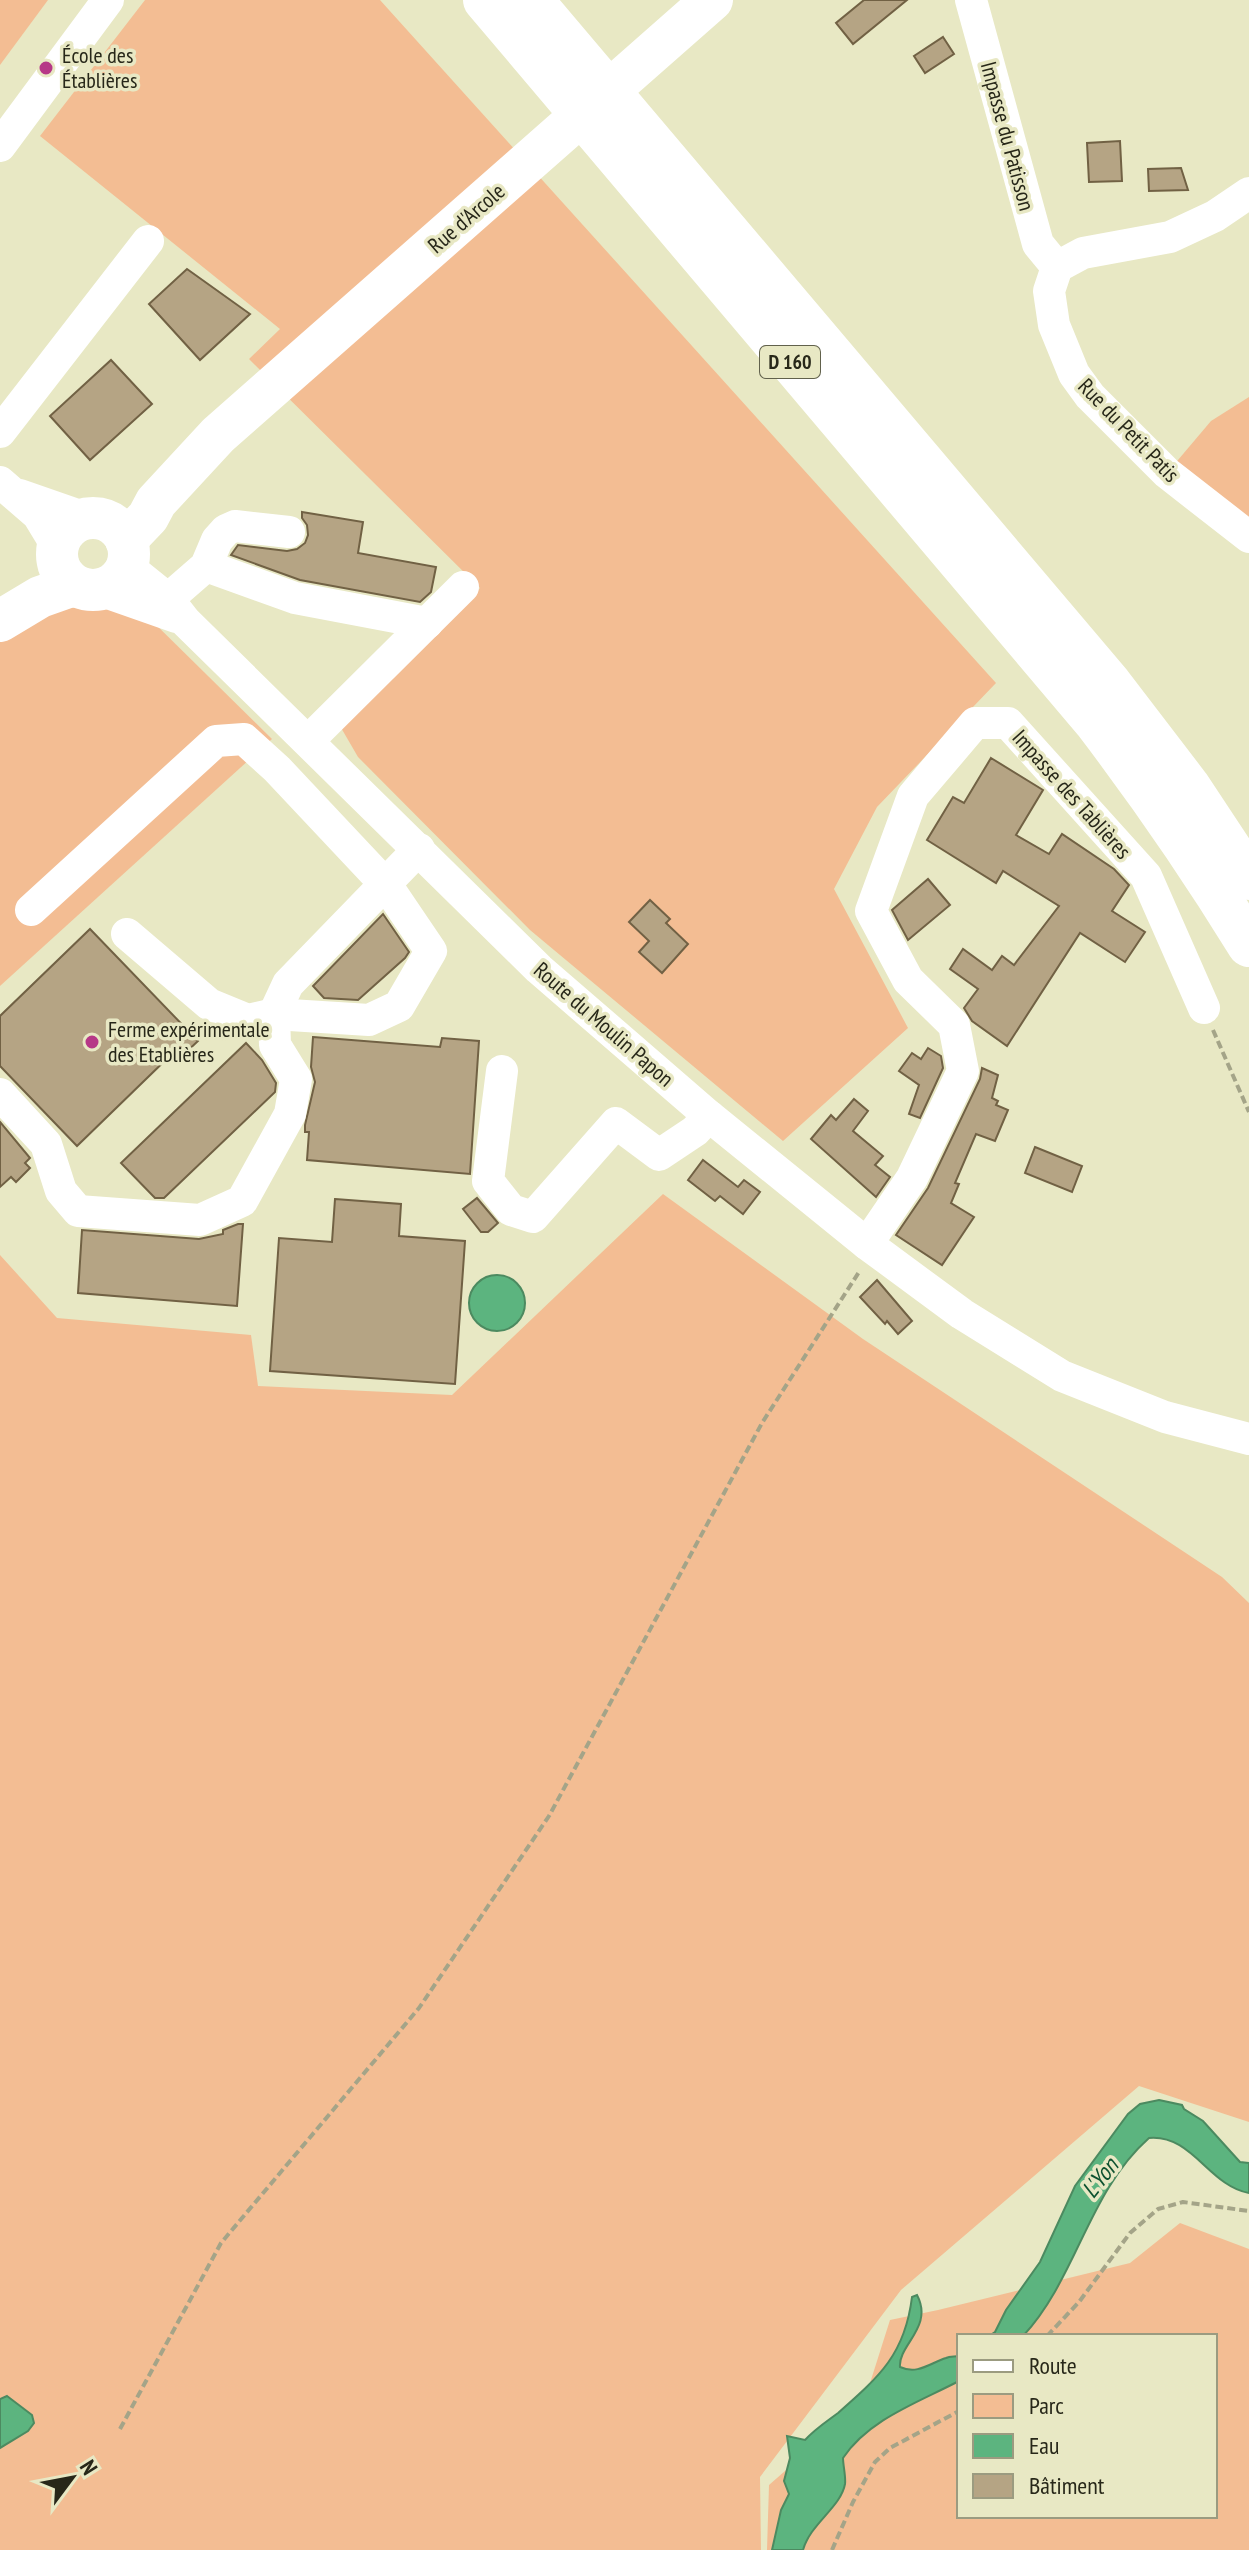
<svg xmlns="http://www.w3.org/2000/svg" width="1249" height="2550" viewBox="0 0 1249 2550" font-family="'PT Sans Narrow',sans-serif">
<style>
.green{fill:#f3bd93;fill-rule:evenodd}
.water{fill:#5cb47f;stroke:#4c8a60;stroke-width:2}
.building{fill:#b5a484;stroke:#716144;stroke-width:2}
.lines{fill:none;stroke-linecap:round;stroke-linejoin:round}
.path{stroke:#a4a488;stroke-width:4;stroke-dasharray:8 4;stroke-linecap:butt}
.minor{stroke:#fff;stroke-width:32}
.major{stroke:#fff;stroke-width:42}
.highway{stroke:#fff;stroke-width:44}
.poi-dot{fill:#b63887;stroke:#e8e8c4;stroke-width:3}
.labels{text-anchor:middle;stroke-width:7;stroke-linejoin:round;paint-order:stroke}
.shield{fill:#e8e8c4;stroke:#61614c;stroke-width:2}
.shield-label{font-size:20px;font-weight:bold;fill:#272719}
.poi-label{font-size:22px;fill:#272719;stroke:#e8e8c4;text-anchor:start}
.street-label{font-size:22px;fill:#272719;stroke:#e8e8c4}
.water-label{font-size:24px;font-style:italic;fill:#0e5230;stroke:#e8e8c4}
</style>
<rect width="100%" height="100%" fill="#e8e8c4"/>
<g class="green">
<path d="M 0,0 L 48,0 L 0,65 Z"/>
<path d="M 145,0 L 380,0 L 996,683 L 877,807 L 834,889 L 908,1028 L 783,1141 L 530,930 L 358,757 L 340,726 L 480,588 L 249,359 L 280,329 L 40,136 Z"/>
<path d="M 1249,397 L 1249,532 L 1167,473 L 1211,421 Z"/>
<path d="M 58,607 L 141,610 L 272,739 L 0,986 L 0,641 Z"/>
<path d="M 663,1194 L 863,1339 L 1222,1577 L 1249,1603 L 1249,2122 L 1139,2086 L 901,2290 L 760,2477 L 761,2550 L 0,2550 L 0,1255 L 57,1318 L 251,1335 L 258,1386 L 452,1395 Z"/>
<path d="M 1180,2223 L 1249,2249 L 1249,2550 L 767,2550 L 769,2485 L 864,2402 L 890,2320 L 938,2310 L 1130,2263 ZM 959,2336 L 1215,2336 L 1215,2516 L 959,2516 Z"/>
</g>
<g class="water">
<circle cx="497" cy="1303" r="28"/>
<path d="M 1159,2100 L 1182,2105 L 1184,2109 L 1203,2121 L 1240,2162 L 1249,2163 L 1249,2193 C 1209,2186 1192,2134 1149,2138 C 1088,2192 1077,2278 1023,2336 L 989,2336 L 995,2332 L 1006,2310 L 1040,2262 L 1075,2186 L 1128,2114 L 1140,2104 Z"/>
<path d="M 917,2295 C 934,2327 898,2345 900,2367 C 918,2375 930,2363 946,2358 C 950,2356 955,2357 959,2356 L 959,2381 C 919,2402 869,2419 843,2458 C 843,2465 846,2477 845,2484 C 841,2507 810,2524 803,2550 L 772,2550 L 781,2510 L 789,2494 L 784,2481 L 790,2458 L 787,2436 L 805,2440 C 815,2429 826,2422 838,2413 C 880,2376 905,2354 912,2297 Z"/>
<path d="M 7,2396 L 32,2415 L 34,2423 L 28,2431 L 0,2448 L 0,2399 Z"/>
</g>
<g class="building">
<path d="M 864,0 L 907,0 L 853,44 L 836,23 Z"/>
<path d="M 943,37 L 954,54 L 925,73 L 914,56 Z"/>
<path d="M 1120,141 L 1122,181 L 1089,182 L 1087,143 Z"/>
<path d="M 1181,168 L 1188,190 L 1149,191 L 1148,169 Z"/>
<path d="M 187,269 L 250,314 L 200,360 L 149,304 Z"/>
<path d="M 111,360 L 152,404 L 90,460 L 50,416 Z"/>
<path d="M 302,512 L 363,522 L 358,553 L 436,567 L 431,592 L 420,602 L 300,580 L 231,555 L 238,545 L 287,551 L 297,549 L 305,543 L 308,535 L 307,525 L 302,518 Z"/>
<path d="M 991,758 L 1043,790 L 1016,835 L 1049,854 L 1062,834 L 1114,869 L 1129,885 L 1112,911 L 1145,932 L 1125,962 L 1080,933 L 1007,1046 L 972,1021 L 964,1008 L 978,989 L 950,969 L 963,949 L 992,970 L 1002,956 L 1014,965 L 1059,906 L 1003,871 L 996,883 L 927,840 L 953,797 L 964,803 Z"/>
<path d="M 928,879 L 950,905 L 908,940 L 892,910 Z"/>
<path d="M 650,900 L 670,919 L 666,923 L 688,944 L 662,973 L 639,952 L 649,941 L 629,922 Z"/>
<path d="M 383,914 L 409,952 L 405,958 L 358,1000 L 324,998 L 313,986 Z"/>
<path d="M 90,929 L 198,1041 L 183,1055 L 177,1049 L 77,1146 L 0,1066 L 0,1016 Z"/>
<path d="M 313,1037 L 440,1047 L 442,1038 L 479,1041 L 470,1174 L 307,1160 L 309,1132 L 305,1132 L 305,1125 L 315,1082 L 311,1067 Z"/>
<path d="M 246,1043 L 262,1060 L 276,1083 L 275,1092 L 164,1198 L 155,1198 L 121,1163 Z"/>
<path d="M 928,1048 L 941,1056 L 943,1068 L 920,1118 L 909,1114 L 919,1085 L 899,1071 L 912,1053 L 921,1059 Z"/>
<path d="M 982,1068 L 998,1075 L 992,1098 L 998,1101 L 996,1105 L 1008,1110 L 995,1141 L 976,1134 L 955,1183 L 959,1184 L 951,1203 L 974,1217 L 942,1265 L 896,1235 L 928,1188 L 980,1079 Z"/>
<path d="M 854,1099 L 868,1111 L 853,1131 L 883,1156 L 875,1165 L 890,1177 L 876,1197 L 811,1139 L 831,1115 L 836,1120 Z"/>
<path d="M 0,1122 L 30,1158 L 25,1163 L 30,1168 L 16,1182 L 11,1177 L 0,1187 Z"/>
<path d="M 1035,1147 L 1082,1166 L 1072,1192 L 1025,1173 Z"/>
<path d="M 703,1160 L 738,1187 L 744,1180 L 760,1192 L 743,1214 L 720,1196 L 715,1201 L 688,1180 Z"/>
<path d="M 477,1198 L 498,1223 L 488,1232 L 481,1232 L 463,1209 Z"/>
<path d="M 335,1199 L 401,1204 L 399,1236 L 465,1241 L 455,1384 L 270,1371 L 279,1238 L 332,1242 Z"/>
<path d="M 238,1224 L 243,1224 L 237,1306 L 78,1293 L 82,1230 L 199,1239 L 223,1234 L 223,1230 Z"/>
<path d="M 877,1280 L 912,1321 L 898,1334 L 887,1321 L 885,1324 L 860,1297 Z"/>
</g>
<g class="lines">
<g class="path">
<path d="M 1213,1030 L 1249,1112"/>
<path d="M 1047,2336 L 1079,2302 L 1130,2233 L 1158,2209 L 1183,2202 L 1249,2211"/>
<path d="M 120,2429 L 221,2243 L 419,2008 L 549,1816 L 762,1423 L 859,1272"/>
<path d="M 832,2550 L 853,2502 L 875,2462 L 890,2448 L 959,2411"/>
</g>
<g class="minor">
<path d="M 971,0 L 1038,244 L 1057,267"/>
<path d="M 0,146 L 108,0"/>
<path d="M 1249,193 L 1215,216 L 1170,237 L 1083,253 L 1057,267 L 1049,291 L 1054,325 L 1074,374 L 1090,396 L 1167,473 L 1249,537"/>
<path d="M 0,432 L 148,241"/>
<path d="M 0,482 L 38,515 L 58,548"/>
<path d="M 20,495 L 89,519"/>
<path d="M 127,566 L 168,599 L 186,622 L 539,969 L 709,1116 L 867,1244 L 962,1314 L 1062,1376 L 1165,1417 L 1249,1439"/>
<path d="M 206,566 L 295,598 L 427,623"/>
<path d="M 99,590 L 176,617"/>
<path d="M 168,599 L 206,566 L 217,540 L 226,530 L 235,526 L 289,532"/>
<path d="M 308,741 L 463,587"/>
<path d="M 31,910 L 216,741 L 244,739 L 277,769 L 387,886 L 431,951 L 399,1006 L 369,1020 L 274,1014 L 248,1020 L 209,1004 L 127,934"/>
<path d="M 502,1071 L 488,1181 L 511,1210 L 533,1217 L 616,1123 L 659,1155 L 695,1131 L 709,1116"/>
<path d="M 0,1094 L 46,1144 L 61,1191 L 78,1211 L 200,1220 L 242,1201 L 290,1114 L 296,1079 L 275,1045 L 274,1014 L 288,984 L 419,849"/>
<path d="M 867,1244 L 912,1178 L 963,1071 L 954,1025 L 908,980 L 871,911 L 913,796 L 975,723 L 1008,723 L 1146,876 L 1204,1008"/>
</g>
<g class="major">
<circle cx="93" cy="554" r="36"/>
<path d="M 126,540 L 148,517 L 156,502 L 218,435 L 712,0"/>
<path d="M 0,621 L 40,597 L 74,585"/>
</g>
<g class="highway">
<path d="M 485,0 L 1095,721 C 1150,793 1201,867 1249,945"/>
<path d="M 531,0 L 1110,684 L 1188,786 L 1249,878"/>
</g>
</g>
<g class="poi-dot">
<circle cx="46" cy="68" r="8"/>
<circle cx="92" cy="1042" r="8"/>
</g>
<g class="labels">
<rect class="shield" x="760" y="346" width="60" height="32" rx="6"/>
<g class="shield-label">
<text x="790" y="369">D 160</text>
</g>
<g class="poi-label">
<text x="62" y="63">École des<tspan x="62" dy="25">Établières</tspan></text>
<text x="108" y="1037">Ferme expérimentale<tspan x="108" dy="25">des Etablières</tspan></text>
</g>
<g class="street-label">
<text transform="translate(1008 136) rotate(75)" y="8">Impasse du Patisson</text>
<text transform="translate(466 218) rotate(-41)" y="8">Rue d'Arcole</text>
<text transform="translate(1129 430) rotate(46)" y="8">Rue du Petit Patis</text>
<text transform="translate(1072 794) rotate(48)" y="8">Impasse des Tablières</text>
<text transform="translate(604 1024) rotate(41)" y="8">Route du Moulin Papon</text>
</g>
<g class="water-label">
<text transform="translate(1100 2178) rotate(-52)" y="8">L'Yon</text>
</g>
</g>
<rect x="957" y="2334" width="260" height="184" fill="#e8e8c4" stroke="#9b9b80" stroke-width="2"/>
<rect x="973" y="2360" width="40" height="12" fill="#ffffff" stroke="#9b9b80" stroke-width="2"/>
<text x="1029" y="2374" font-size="24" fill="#272719">Route</text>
<rect x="973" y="2394" width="40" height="24" fill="#f3bd93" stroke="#9b9b80" stroke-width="2"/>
<text x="1029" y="2414" font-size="24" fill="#272719">Parc</text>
<rect x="973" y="2434" width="40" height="24" fill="#5cb47f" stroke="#9b9b80" stroke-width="2"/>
<text x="1029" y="2454" font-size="24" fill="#272719">Eau</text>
<rect x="973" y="2474" width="40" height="24" fill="#b5a484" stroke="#9b9b80" stroke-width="2"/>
<text x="1029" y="2494" font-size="24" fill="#272719">Bâtiment</text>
<g transform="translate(72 2478) rotate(58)" stroke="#e8e8c4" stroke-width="6" paint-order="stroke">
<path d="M0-6L14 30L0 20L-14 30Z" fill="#272719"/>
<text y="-12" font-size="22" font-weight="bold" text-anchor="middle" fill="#272719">N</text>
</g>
</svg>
